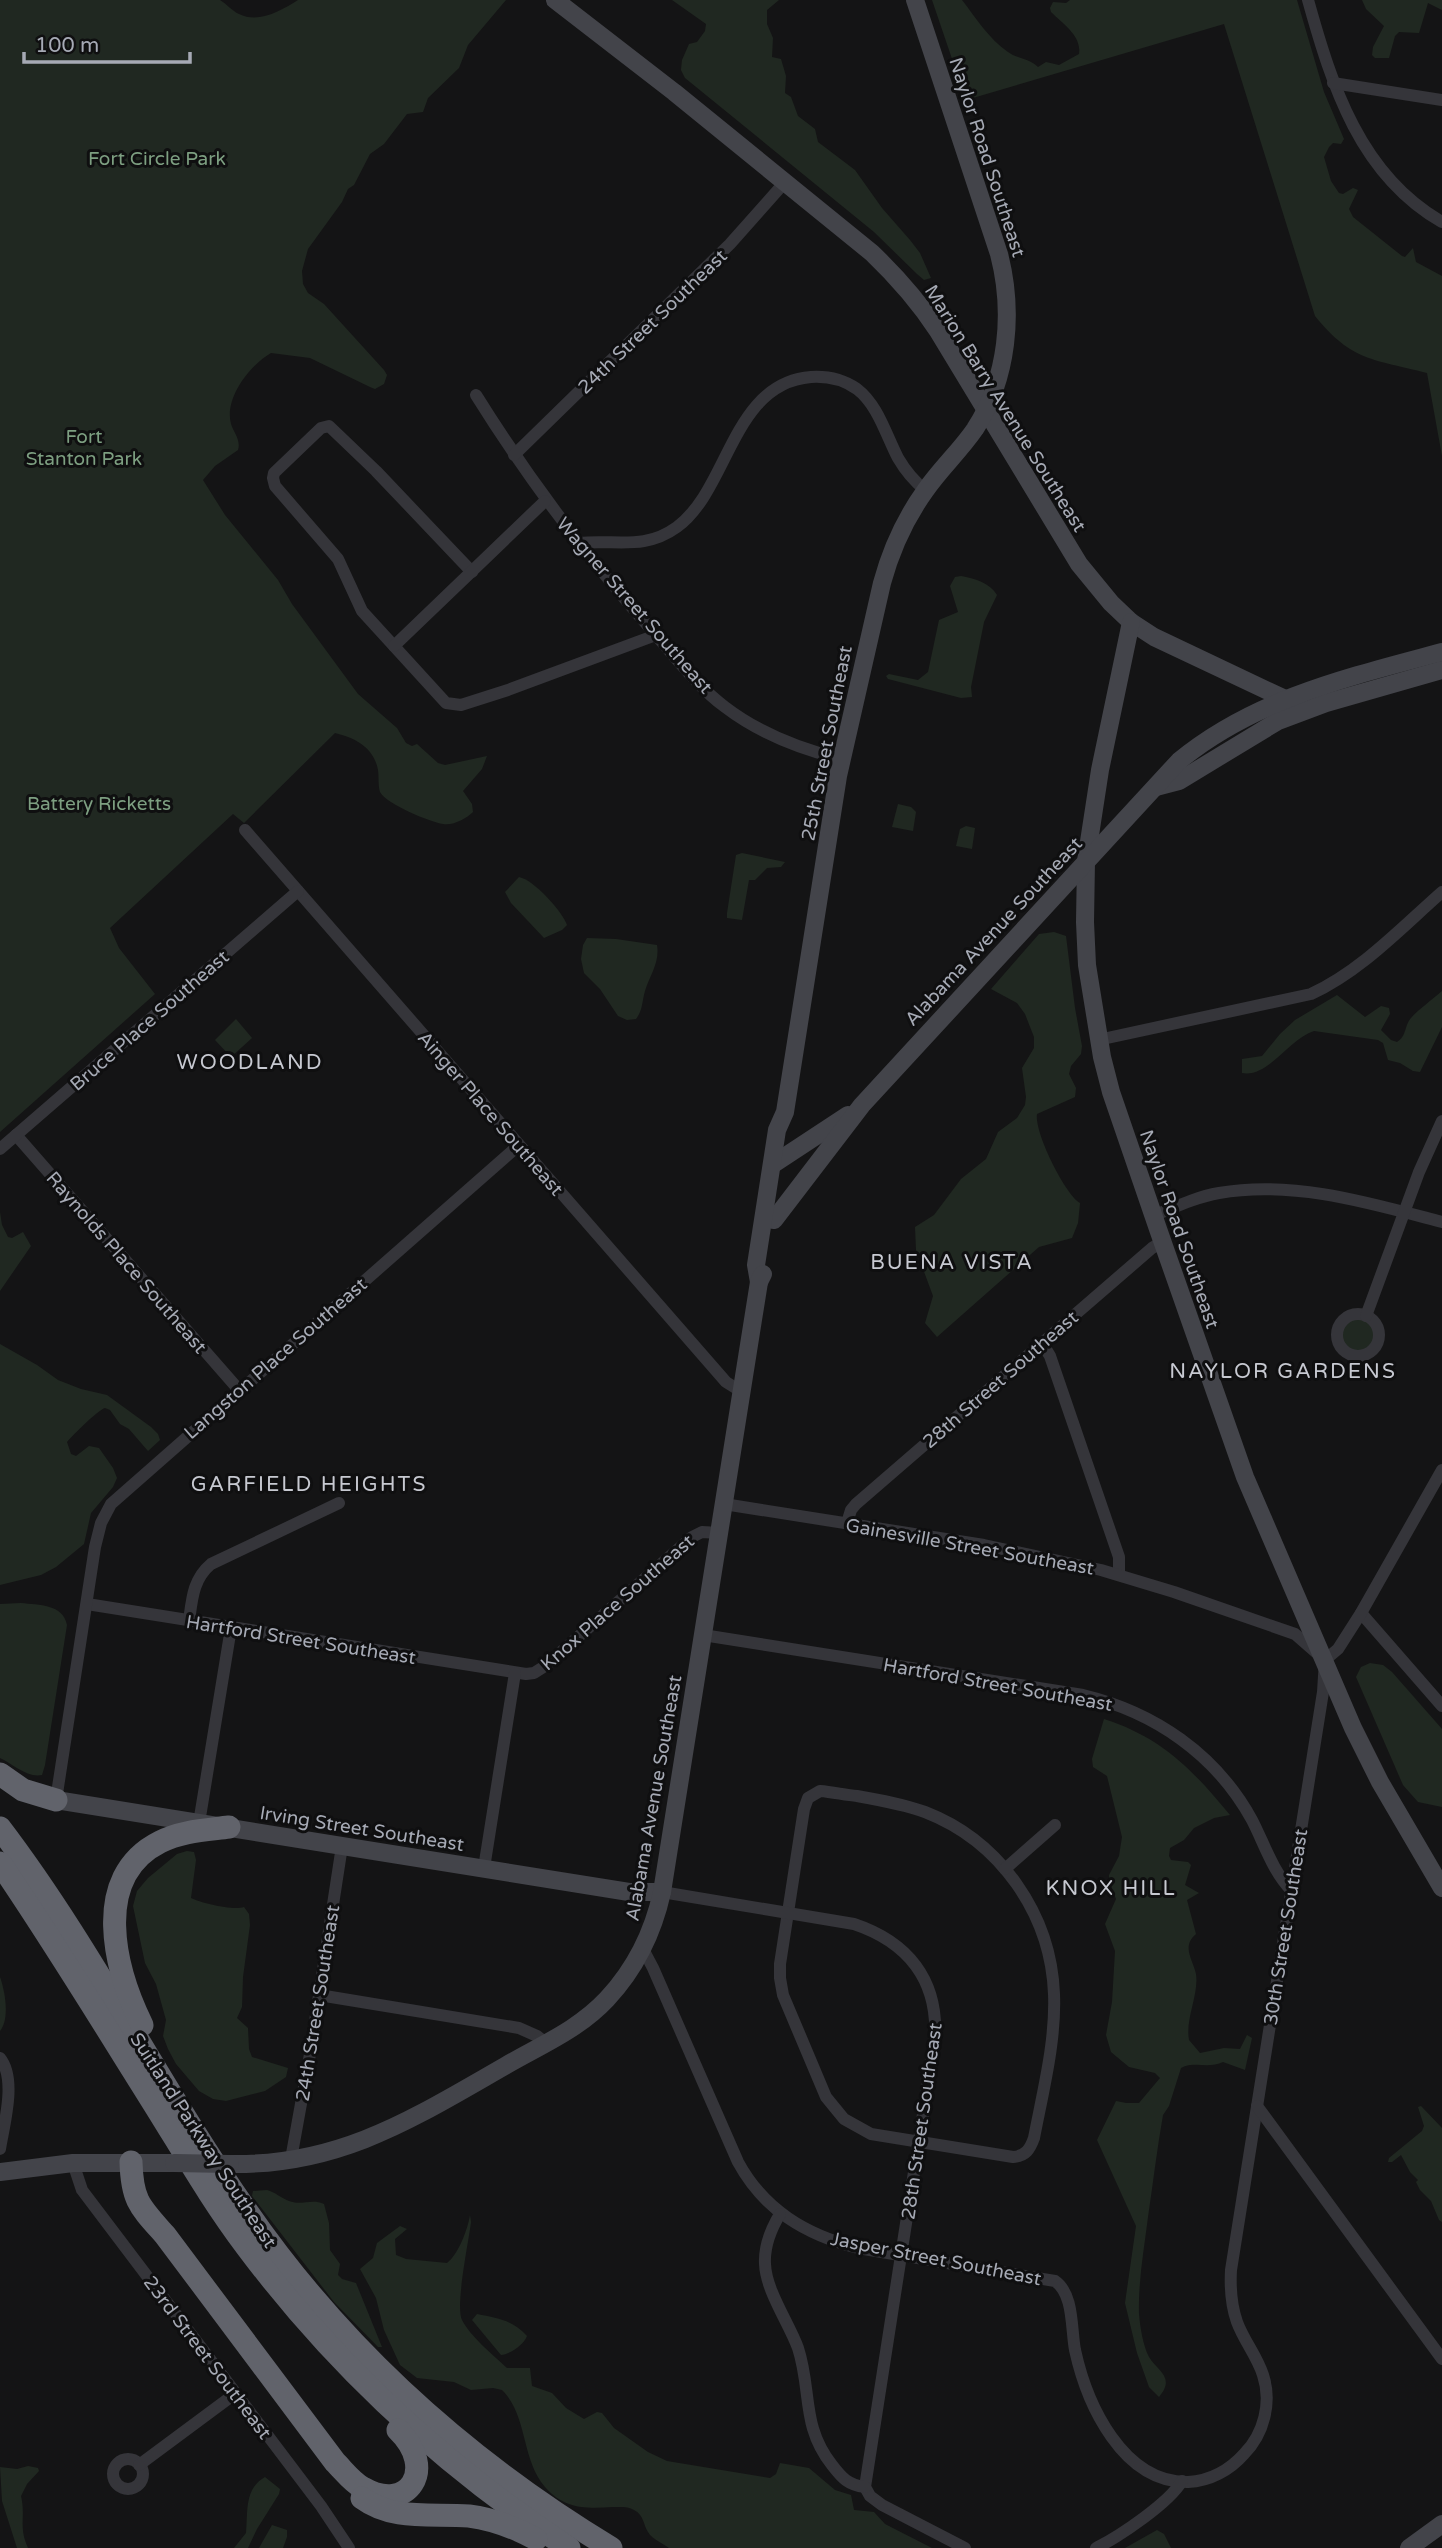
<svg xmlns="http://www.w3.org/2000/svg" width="1442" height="2548" viewBox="0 0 1442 2548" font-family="'Varela Round',sans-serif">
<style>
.green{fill:#202821}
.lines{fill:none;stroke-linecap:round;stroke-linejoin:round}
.street{stroke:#35353a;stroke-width:12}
.secondary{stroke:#43444a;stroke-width:18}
.highway{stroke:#61636b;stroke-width:23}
.secondary-bridge{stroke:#43444a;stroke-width:18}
.labels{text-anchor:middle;stroke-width:6;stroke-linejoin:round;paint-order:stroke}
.street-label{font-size:19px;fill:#a6aab5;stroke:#0f0f10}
.park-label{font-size:19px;fill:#7d9f81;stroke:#0f0f10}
.neighbourhood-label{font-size:21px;letter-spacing:2px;fill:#c7c9d1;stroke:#0f0f10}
</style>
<rect width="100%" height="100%" fill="#141415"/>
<g class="green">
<path d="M 0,0 L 220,0 C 227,4 232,11 239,14 C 259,24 282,10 298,0 L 506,0 L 468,45 L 459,68 L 428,98 L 423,112 L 407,114 L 384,144 L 370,154 L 354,185 L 348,189 L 342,202 L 308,249 L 302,271 L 303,284 L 308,293 L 324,304 L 384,370 L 387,375 L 384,384 L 375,389 L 370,387 L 310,358 L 271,353 C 250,365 224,398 231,424 C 234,433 241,440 238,450 L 215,466 L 203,480 L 225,515 L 278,580 L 292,604 L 358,694 L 397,728 L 406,743 L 412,746 L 417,744 L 438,763 L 445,765 L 487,756 L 482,769 L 463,791 L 472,804 L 473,812 C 467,818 453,826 443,824 C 430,822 386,804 380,792 C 378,786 379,777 378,770 C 374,748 356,738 335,733 L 244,823 L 233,814 L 110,928 L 119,948 L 155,994 L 0,1132 Z"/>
<path d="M 672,0 L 779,0 L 767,10 L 767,24 L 773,38 L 772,57 L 781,59 L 786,76 L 785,93 L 791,97 L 798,116 L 815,129 L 818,142 L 855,170 L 882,208 L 910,240 L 920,253 L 931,278 L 924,280 L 917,274 L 874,232 L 685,78 L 681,70 L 682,60 L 689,44 L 697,42 L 705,31 L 706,24 Z"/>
<path d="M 932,0 L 962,0 C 976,18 989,39 1008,52 C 1017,59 1029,58 1038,67 L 1046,62 L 1059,65 L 1079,54 C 1082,36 1063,24 1051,12 L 1050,8 L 1053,2 L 1066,3 L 1070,0 L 1297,0 L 1324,92 L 1344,139 L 1341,144 L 1333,143 L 1329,147 L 1324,157 L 1331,181 L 1339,193 L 1343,194 L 1353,188 L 1358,190 L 1349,209 L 1353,217 L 1402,256 L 1405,257 L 1413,248 L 1416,262 L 1442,276 L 1442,456 L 1427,373 C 1374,359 1352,362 1315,316 L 1224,24 L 966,100 Z"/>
<path d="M 1362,0 L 1442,0 L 1442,10 L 1428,3 L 1419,33 L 1399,32 L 1395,36 L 1389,58 L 1375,58 L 1372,55 L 1373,47 L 1384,26 L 1366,9 Z"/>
<path d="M 961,576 C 974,578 990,583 997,595 L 984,622 L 971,687 L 972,697 L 961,698 L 888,679 L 886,676 L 889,674 L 918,680 L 928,672 L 939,620 L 958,612 L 950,586 L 955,577 Z"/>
<path d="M 898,804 L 911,807 L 916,812 L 913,831 L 892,827 Z"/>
<path d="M 966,826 L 975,828 L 972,849 L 956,846 L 960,829 Z"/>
<path d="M 742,853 L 785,862 L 781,867 L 767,868 L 755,880 L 749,880 L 742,920 L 727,918 L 727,913 L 736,855 Z"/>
<path d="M 519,877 C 534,880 562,911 567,925 L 562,930 L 544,938 L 511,903 L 505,892 Z"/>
<path d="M 1054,932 L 1066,936 L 1075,1008 L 1082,1046 L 1081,1054 L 1071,1066 L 1069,1074 L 1076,1088 L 1075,1097 L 1037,1114 C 1034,1132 1065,1194 1080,1203 L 1078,1223 L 1072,1238 L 1039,1247 L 937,1337 L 925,1323 L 933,1296 L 916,1250 L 915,1227 L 934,1215 L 961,1179 L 986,1159 L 998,1132 L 1017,1118 L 1025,1105 L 1026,1097 L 1022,1068 L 1034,1048 L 1034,1037 L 1025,1014 L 1017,1003 L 991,989 L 1039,934 Z"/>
<path d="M 587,938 L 616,939 L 657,945 C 660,962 650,975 645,991 C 642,1001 643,1010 636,1019 L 627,1020 L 618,1016 L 600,989 L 584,973 L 581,959 L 583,945 Z"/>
<path d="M 1442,991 L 1442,1027 L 1420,1072 L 1413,1071 L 1400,1063 L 1388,1060 L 1383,1043 L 1378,1040 L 1314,1031 C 1290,1038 1268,1078 1242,1073 L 1242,1059 L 1262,1056 L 1280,1034 L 1295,1020 L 1337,995 L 1365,1017 L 1381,1006 L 1389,1008 L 1390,1014 L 1381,1030 L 1391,1040 L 1397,1042 C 1407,1036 1404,1026 1411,1018 C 1420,1008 1432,1000 1442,991 Z"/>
<path d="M 236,1019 L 252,1038 L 231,1057 L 215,1040 Z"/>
<path d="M 0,1212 L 2,1225 L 8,1237 L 12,1238 L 23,1232 L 31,1246 L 0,1291 Z"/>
<circle cx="1358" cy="1335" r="16"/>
<path d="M 0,1344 L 37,1365 L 58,1380 L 81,1389 L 107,1395 L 151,1427 L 158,1434 L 160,1440 L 148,1451 L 129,1429 L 120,1424 L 110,1410 L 105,1408 C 98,1410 74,1434 67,1442 L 71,1454 L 76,1456 L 89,1446 L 99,1448 L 113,1468 L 117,1478 L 113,1487 L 91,1513 L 84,1544 L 56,1567 L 41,1575 L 0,1585 Z"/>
<path d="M 21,1603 C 39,1605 63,1604 67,1625 L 45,1765 L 42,1775 C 27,1778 13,1764 0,1758 L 0,1604 Z"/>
<path d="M 1370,1663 L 1383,1665 L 1392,1672 L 1442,1729 L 1442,1807 L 1418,1802 L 1403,1785 L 1356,1677 L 1361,1667 Z"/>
<path d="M 1104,1719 C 1161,1737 1193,1770 1230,1815 L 1214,1818 L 1194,1828 L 1184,1840 L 1170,1848 L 1169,1856 L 1171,1860 L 1188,1862 L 1191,1865 L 1185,1885 L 1199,1893 L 1187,1900 L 1196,1934 C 1181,1947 1193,1959 1196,1974 C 1199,1995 1185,2019 1189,2040 L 1200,2053 L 1224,2048 L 1240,2049 L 1247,2035 L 1252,2038 L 1245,2070 L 1223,2062 C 1209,2069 1194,2061 1181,2068 L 1169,2106 L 1163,2115 C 1157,2149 1153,2183 1148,2217 C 1144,2249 1138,2282 1139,2314 C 1140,2326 1143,2346 1149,2357 C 1157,2371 1176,2377 1159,2397 L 1149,2387 L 1137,2353 L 1125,2303 L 1136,2226 L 1097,2140 L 1116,2101 L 1126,2103 L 1139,2103 L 1160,2078 L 1155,2073 L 1129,2067 L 1111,2052 L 1106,2035 L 1112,2002 L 1115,1951 L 1105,1924 L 1116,1899 L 1109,1881 L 1109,1875 L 1119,1856 L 1122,1837 L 1107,1776 L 1093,1767 L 1092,1759 Z"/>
<path d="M 187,1851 L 194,1852 L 196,1860 L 191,1898 C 201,1903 234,1911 244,1907 L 249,1914 L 250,1925 L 243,1977 L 242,2007 L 237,2018 L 248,2028 L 249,2049 L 252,2057 L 288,2068 L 286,2077 L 265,2091 L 226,2101 L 213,2099 L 199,2091 L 176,2064 L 168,2049 L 163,2036 L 166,2020 L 156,1984 L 145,1963 L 133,1906 L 137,1891 L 148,1878 L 177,1854 Z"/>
<path d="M 0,1977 C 5,1991 10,2019 0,2031 Z"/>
<path d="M 1421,2106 L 1442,2128 L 1442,2222 L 1439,2220 L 1431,2201 L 1420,2190 L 1416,2182 L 1418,2180 L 1410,2172 L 1401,2155 L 1392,2162 L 1388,2162 L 1389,2158 L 1422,2131 L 1424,2126 L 1418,2107 Z"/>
<path d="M 267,2190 C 275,2192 281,2198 289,2201 C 301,2206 312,2198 324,2204 L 329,2223 L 330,2250 L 340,2264 L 338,2275 L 342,2279 L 356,2283 L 382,2347 L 378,2347 L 334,2302 L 252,2196 L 253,2191 Z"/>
<path d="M 470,2215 L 471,2222 C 469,2240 455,2306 462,2320 C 470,2336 493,2355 507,2368 L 530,2368 L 532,2386 L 552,2393 L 566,2408 L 584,2419 L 597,2412 L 602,2413 L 614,2428 L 648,2452 L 667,2461 L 770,2478 L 776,2474 L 780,2463 L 809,2468 L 835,2490 L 851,2495 L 854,2510 L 874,2512 L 885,2524 L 932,2548 L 669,2548 C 662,2543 652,2539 648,2532 C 643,2524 644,2515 634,2510 C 628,2506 620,2507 613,2507 C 586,2509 564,2509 545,2487 C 521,2459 528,2416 502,2390 L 493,2388 L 471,2390 L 454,2382 L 417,2378 L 400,2365 L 384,2330 L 376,2298 L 360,2269 L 373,2258 L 377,2243 L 400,2226 L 407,2229 L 395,2239 L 396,2255 L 406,2259 L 447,2263 C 459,2254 468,2228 470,2215 Z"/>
<path d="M 477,2314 C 498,2318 512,2320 527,2336 C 524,2345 510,2354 501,2355 L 472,2320 Z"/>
<path d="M 28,2466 L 38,2468 L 39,2471 L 27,2484 L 21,2496 C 26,2517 18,2526 28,2548 L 17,2548 L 2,2501 L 0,2467 L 17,2469 Z"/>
<path d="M 265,2477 L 280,2489 L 279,2494 L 257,2529 L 248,2548 L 234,2548 L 246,2533 C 248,2512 244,2489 265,2477 Z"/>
<path d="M 272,2525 L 287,2530 L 287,2537 L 283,2548 L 259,2548 Z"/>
<path d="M 1157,2530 L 1164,2534 L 1171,2548 L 1125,2548 Z"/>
</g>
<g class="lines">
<g class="street">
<path d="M 1308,0 C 1332,86 1360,175 1442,222"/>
<path d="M 1333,83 L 1442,100"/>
<path d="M 476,395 C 529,480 588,558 655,634 C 677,659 698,687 725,707 C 759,733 800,749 841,759"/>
<path d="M 514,455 L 730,244 L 785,182"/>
<path d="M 579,543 C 615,539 644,551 677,527 C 729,489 732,383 811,377 C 827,376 844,380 857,389 C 878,405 886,435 898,458 C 905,470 914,481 925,490"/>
<path d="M 472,572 L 376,471 L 329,426 L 321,428 L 274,473 L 273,478 L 275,486 L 338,559 L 362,611 L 446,703 L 461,705 L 508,690 L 656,635"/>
<path d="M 394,646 L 545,501"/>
<path d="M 245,830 L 726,1382 L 742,1392"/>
<path d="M 1098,1040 L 1311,994 C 1361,971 1401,928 1442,892"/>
<path d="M 16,1135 L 239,1390"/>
<path d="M 0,1149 L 298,891"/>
<path d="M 1153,1216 C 1175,1207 1196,1197 1219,1193 C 1294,1180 1370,1203 1442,1222"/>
<circle cx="1358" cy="1335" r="21"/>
<path d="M 1366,1316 L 1419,1172 L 1442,1121"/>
<path d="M 1042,1343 L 1050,1356 L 1119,1557 L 1119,1575"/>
<path d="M 724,1504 L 984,1545 L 1101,1570 L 1174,1592 L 1295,1634 L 1319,1655"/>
<path d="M 847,1523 L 851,1510 L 856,1504 L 1152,1248 L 1162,1242"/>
<path d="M 87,1604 L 526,1674 L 534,1673 L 545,1666 L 692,1537 L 702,1532 L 719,1533"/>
<path d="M 1361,1613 L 1442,1706"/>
<path d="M 189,1621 C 192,1599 193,1579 211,1564 L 339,1503"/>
<path d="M 703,1635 L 1083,1695 C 1154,1712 1216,1754 1252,1820 C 1264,1843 1272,1870 1291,1890"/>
<path d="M 820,1791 C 833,1792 845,1795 857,1796 C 880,1800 903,1804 925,1812 C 1000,1841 1051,1914 1054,1994 C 1056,2041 1043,2091 1034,2138 C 1030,2149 1026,2156 1013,2157 L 871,2134 L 844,2119 L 826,2097 L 783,1995 L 780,1978 L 780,1964 L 804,1809 L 808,1798 Z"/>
<path d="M 56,1800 L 95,1547 L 101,1523 L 111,1504 L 519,1145"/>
<path d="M 199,1823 L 231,1628"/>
<path d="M 484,1868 L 515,1673"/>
<path d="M 1005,1869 L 1055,1825"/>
<path d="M 662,1892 L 854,1924 C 908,1942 938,1980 935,2037 L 865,2487 L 870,2496 L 882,2505 L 965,2548"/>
<path d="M 643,1949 L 653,1968 L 738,2162 C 764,2210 806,2235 858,2248 L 1055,2281 C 1074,2294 1071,2329 1075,2350 C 1087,2405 1123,2483 1188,2482 C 1210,2481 1230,2470 1244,2454 C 1264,2434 1272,2402 1263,2375 C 1257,2356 1244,2341 1237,2322 C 1231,2305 1230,2288 1231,2270 L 1323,1692 L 1325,1660 L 1338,1649 L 1361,1613 L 1442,1470"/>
<path d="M 319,1995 L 519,2028 L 537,2036 L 547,2044"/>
<path d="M 0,2058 C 17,2079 4,2124 0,2149"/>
<path d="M 1257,2106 L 1442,2359"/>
<path d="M 291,2159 L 310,2054 L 342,1846"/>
<path d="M 73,2163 L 82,2190 L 321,2506 L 349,2548"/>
<path d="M 780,2214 C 771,2229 764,2246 765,2264 C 766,2291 789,2323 798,2348 C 812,2391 801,2426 832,2465 C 842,2478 848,2485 865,2487"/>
<circle cx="128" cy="2474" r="15"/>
<path d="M 139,2465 L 236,2393"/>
<path d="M 1096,2548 C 1120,2536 1169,2503 1182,2481"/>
</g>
<g class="secondary">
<path d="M 555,0 L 674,92 L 872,253 C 897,277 919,302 938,331 L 1079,564 L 1111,603 L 1131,622 L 1154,637 L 1285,699 L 1300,712"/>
<path d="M 1131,622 L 1100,770 L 1086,861 L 1085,922 L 1087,965 L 1102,1057 L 1111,1092 L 1158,1229 L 1245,1477 L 1353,1728 L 1380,1782 L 1442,1888"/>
<path d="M 1156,787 L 1179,781 L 1278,721 L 1326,703 L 1442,670"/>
<path d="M 772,1165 L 848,1115"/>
<path d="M 774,1220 L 862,1105 L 1179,761 C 1254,699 1349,677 1442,652"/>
<path d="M 759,1282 L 756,1265 L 777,1130 L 785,1112 L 838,776 L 882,583 C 891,550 905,519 925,491 C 940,469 960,451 975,429 C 1008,378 1014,312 999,254 L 915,0"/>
<path d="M 56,1800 L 629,1892 L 662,1892"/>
<path d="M 230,2164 C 340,2166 414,2118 505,2066 C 541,2045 578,2030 607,1999 C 635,1969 653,1933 662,1892 L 759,1282 L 763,1274"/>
<path d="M 0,2172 L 73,2163 L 174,2163"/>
<path d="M 1409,2548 L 1442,2524"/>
</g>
<g class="highway">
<path d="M 0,1774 L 23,1790 L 56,1800"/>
<path d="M 0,1828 C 92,1949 159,2086 246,2210 C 342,2349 467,2461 611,2548"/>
<path d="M 0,1863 C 54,1942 103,2023 154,2104 C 184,2152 212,2201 246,2246 C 335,2365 444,2466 569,2548"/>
<path d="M 142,2025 C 115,1970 90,1877 160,1842 C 181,1831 206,1830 229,1827"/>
<path d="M 131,2162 C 132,2201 140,2207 165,2235 L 335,2462 C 344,2471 352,2482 363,2488 C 408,2514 438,2469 398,2430"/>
<path d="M 362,2498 C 393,2521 432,2513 469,2516 C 492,2519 516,2528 536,2539"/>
</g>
<path class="secondary-bridge" d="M 174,2163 L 230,2164"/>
</g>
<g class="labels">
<g class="street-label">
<text transform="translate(988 157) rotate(72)" y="7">Naylor Road Southeast</text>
<text transform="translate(652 321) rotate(-44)" y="7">24th Street Southeast</text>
<text transform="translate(1006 408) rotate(58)" y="7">Marion Barry Avenue Southeast</text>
<text transform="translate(635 605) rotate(49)" y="7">Wagner Street Southeast</text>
<text transform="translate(826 743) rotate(-79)" y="7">25th Street Southeast</text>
<text transform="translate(993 931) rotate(-47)" y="7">Alabama Avenue Southeast</text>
<text transform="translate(149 1020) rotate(-41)" y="7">Bruce Place Southeast</text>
<text transform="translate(491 1113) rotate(49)" y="7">Ainger Place Southeast</text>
<text transform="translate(1180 1229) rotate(71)" y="7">Naylor Road Southeast</text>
<text transform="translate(127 1262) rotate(49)" y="7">Raynolds Place Southeast</text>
<text transform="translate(275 1358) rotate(-41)" y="7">Langston Place Southeast</text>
<text transform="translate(1000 1379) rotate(-41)" y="7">28th Street Southeast</text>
<text transform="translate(970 1546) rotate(10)" y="7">Gainesville Street Southeast</text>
<text transform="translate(617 1602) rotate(-41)" y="7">Knox Place Southeast</text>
<text transform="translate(301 1639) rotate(9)" y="7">Hartford Street Southeast</text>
<text transform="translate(998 1684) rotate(10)" y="7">Hartford Street Southeast</text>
<text transform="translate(653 1798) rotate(-80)" y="7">Alabama Avenue Southeast</text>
<text transform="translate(362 1828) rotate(9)" y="7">Irving Street Southeast</text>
<text transform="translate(1285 1927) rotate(-81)" y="7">30th Street Southeast</text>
<text transform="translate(317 2003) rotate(-81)" y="7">24th Street Southeast</text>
<text transform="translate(921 2121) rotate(-82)" y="7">28th Street Southeast</text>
<text transform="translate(204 2140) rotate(57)" y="7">Suitland Parkway Southeast</text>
<text transform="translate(936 2258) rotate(11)" y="7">Jasper Street Southeast</text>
<text transform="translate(208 2357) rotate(53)" y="7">23rd Street Southeast</text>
</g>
<g class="park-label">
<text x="157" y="165">Fort Circle Park</text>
<text x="84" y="443">Fort<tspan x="84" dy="22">Stanton Park</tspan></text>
<text x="99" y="810">Battery Ricketts</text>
</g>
<g class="neighbourhood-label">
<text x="250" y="1069">WOODLAND</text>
<text x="952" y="1269">BUENA VISTA</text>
<text x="1283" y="1378">NAYLOR GARDENS</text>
<text x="309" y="1491">GARFIELD HEIGHTS</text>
<text x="1111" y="1895">KNOX HILL</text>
</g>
</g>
<path d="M24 52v10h166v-10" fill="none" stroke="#a6aab5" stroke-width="3.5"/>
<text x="35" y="52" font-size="21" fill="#a6aab5" stroke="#0f0f10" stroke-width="5" paint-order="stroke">100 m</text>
</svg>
